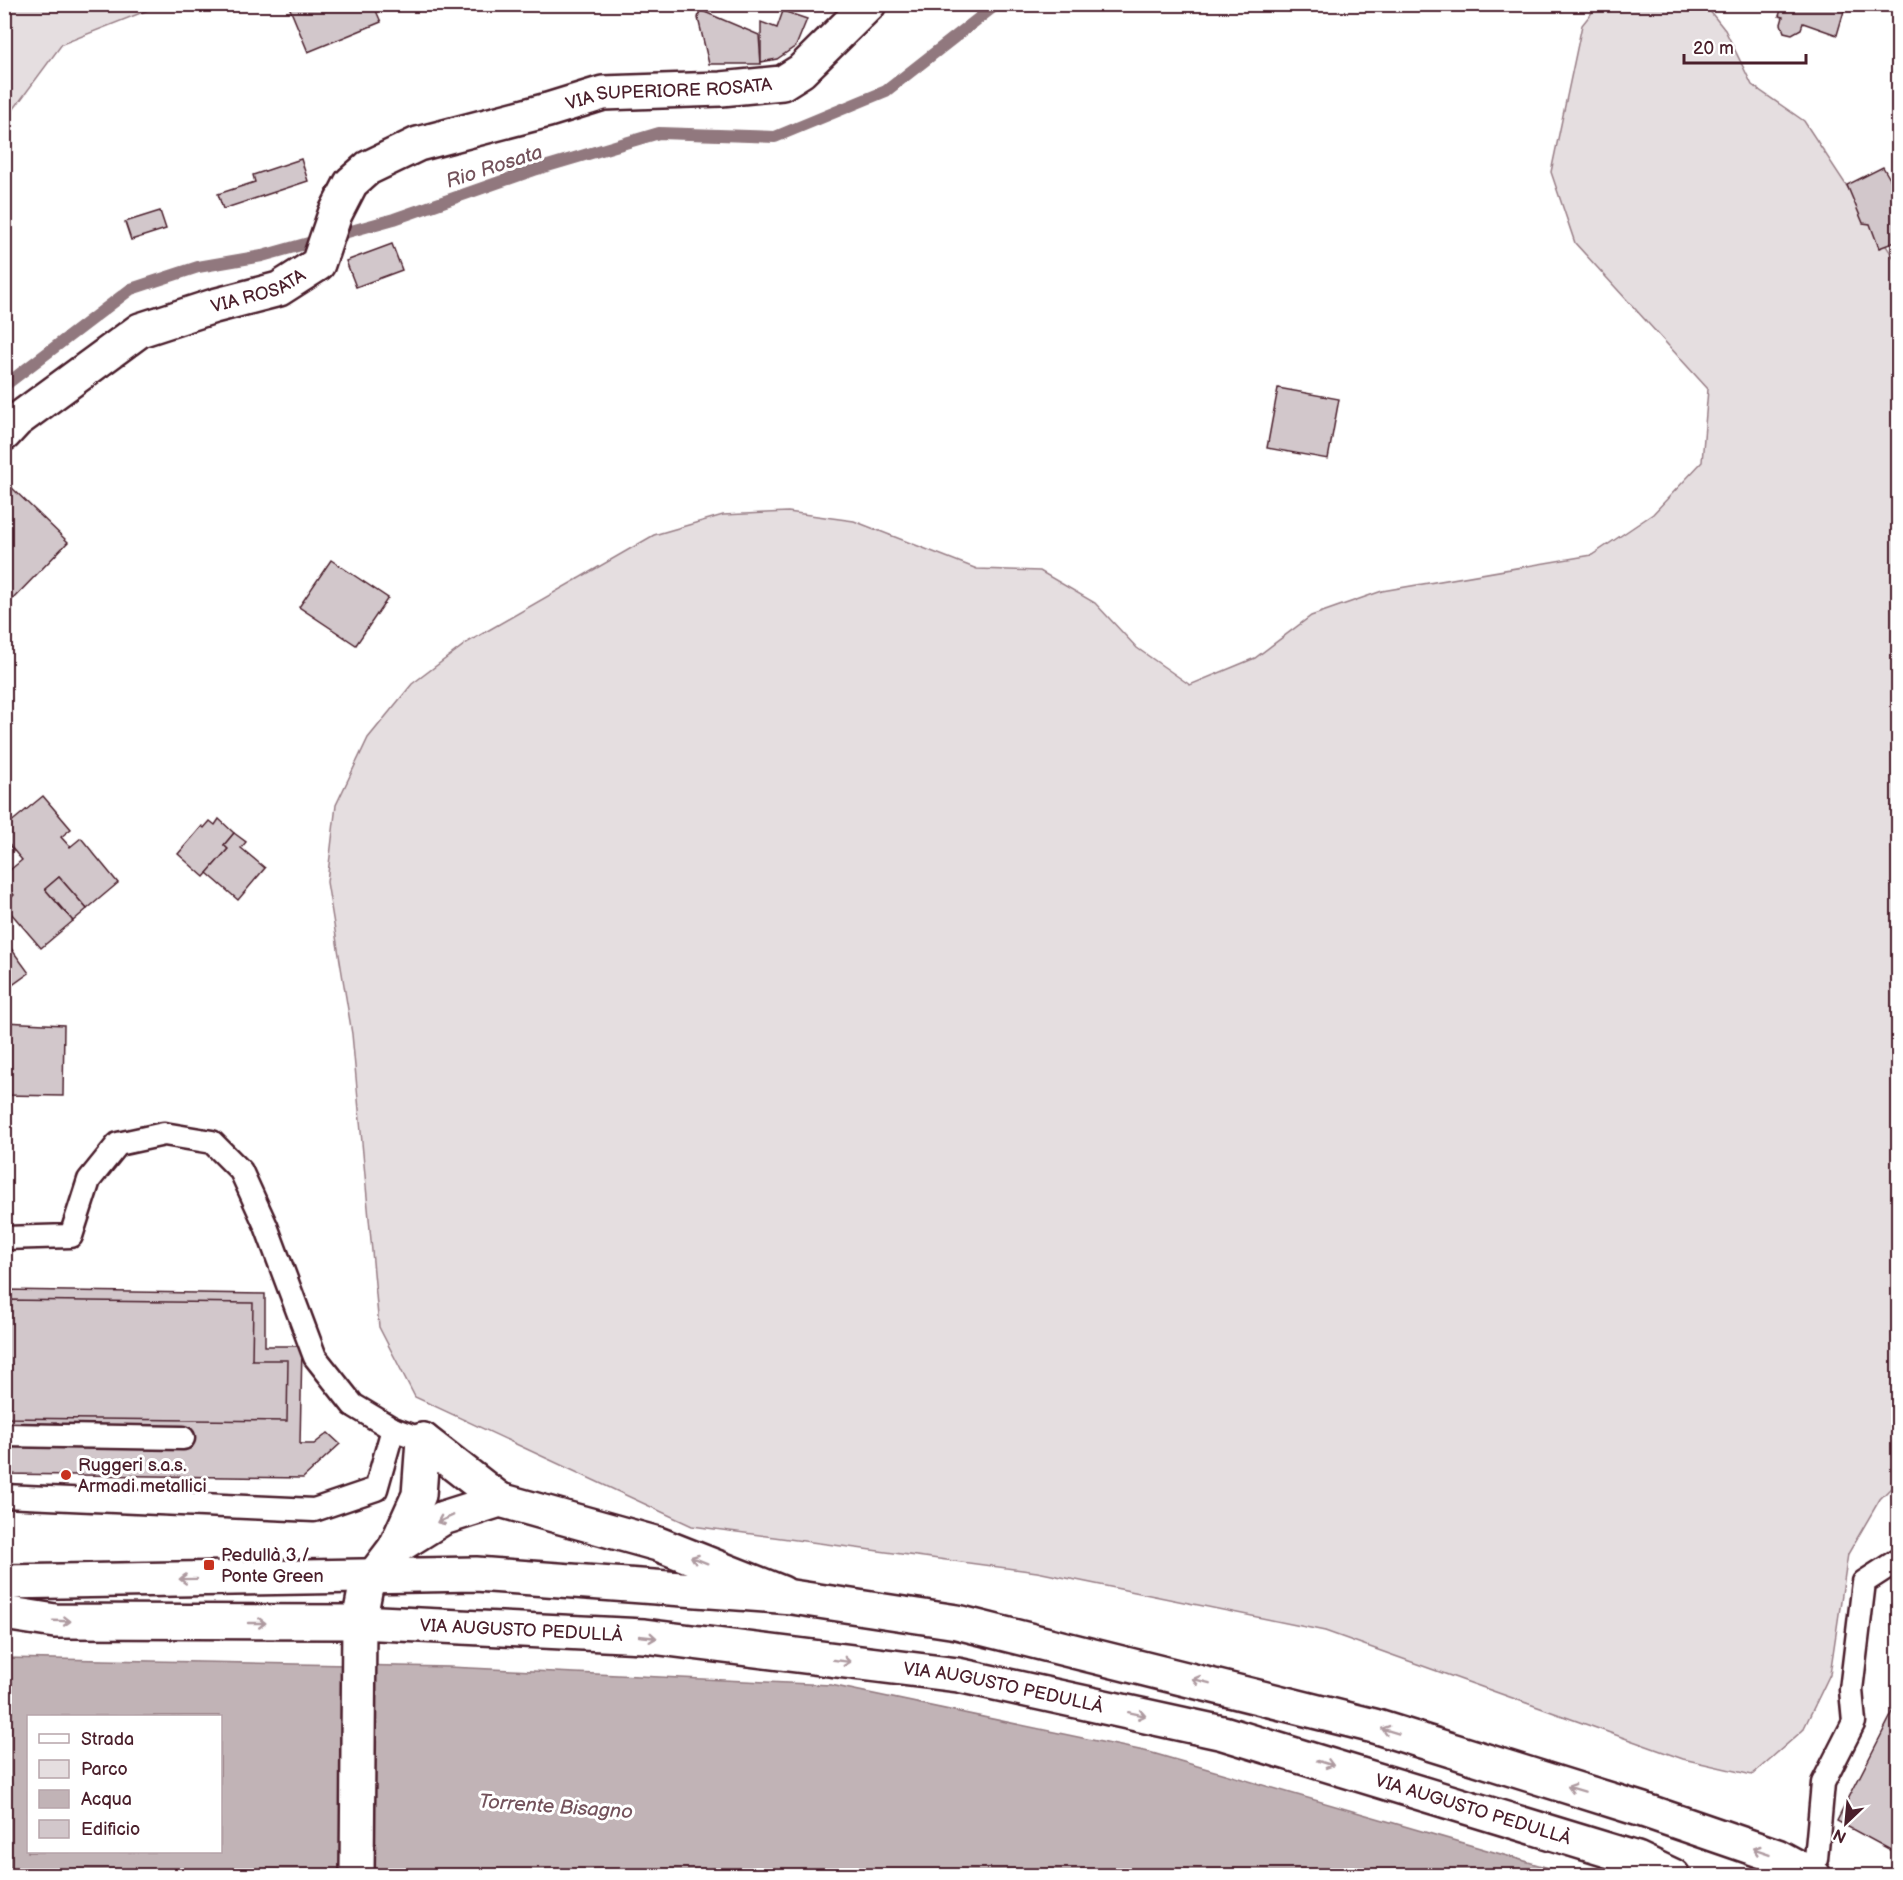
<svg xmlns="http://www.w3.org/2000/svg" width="1903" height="1880" viewBox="0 0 1903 1880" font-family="'Balsamiq Sans',sans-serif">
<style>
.green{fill:#e5dee0;stroke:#987e86;stroke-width:1.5}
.water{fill:#c1b3b6;stroke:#91787e;stroke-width:1.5;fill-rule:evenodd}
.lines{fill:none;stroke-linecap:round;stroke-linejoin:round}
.stream{stroke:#91787e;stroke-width:12}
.building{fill:#d2c7cb;stroke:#4a1f2b;stroke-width:1.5}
.lane-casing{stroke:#4a1f2b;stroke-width:27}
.street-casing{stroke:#4a1f2b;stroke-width:38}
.secondary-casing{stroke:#4a1f2b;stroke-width:38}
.primary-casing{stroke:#4a1f2b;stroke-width:38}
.lane{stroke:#fff;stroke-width:22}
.street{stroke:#fff;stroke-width:33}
.secondary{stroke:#fff;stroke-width:33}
.primary{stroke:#fff;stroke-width:33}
.oneway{stroke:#ae9aa0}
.poi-dot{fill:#c8321e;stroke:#fff;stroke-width:2}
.labels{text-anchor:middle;stroke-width:6;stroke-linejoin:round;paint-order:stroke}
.street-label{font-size:18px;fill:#4a1f2b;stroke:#fff}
.poi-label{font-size:18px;fill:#4a1f2b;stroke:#fff;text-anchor:start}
.water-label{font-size:20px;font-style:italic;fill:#74535c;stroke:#fff}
</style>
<rect width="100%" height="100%" fill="#fff"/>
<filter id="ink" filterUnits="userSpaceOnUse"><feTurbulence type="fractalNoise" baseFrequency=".0167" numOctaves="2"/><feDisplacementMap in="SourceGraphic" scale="12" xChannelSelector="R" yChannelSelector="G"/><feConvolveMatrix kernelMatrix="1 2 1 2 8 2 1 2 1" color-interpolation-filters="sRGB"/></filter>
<g filter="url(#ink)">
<g class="green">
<path d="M 5,4 L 161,4 L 161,5 L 62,44 L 5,121 Z"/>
<path d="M 1598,5 L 1705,5 L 1725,30 L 1752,85 L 1804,121 L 1898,264 L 1898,1481 L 1880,1499 L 1848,1554 L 1830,1674 L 1803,1730 L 1752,1775 L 1683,1759 L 1325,1631 L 1037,1572 L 692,1526 L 415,1397 L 379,1327 L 352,1034 L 327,882 L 336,805 L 368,738 L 412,684 L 468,642 L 654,535 L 723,515 L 788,512 L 854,521 L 977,569 L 1040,571 L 1095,603 L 1137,648 L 1190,685 L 1255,658 L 1311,616 L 1382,591 L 1592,555 L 1653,514 L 1702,462 L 1708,389 L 1575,243 L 1551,172 L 1582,25 Z"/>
</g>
<path class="water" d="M 4,1658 L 449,1667 L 831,1685 L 1149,1752 L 1573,1875 L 5,1875 ZM 28,1716 L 220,1716 L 220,1852 L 28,1852 Z"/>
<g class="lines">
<path class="stream" d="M 4,386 L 131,289 L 198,267 L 262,256 L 394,219 L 534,170 L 659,133 L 775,137 L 886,91 L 997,4"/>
</g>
<g class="building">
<path d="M 288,4 L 373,4 L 381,22 L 308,52 Z"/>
<path d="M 1783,4 L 1846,4 L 1837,35 L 1803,23 L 1801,29 L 1792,34 L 1784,32 L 1781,24 L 1783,17 L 1779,16 Z"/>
<path d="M 700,10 L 759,35 L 761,64 L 709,64 L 698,18 Z"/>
<path d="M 783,11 L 807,19 L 796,46 L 777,59 L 761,62 L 761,22 L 777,28 Z"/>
<path d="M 301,159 L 308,181 L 223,209 L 218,194 L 255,182 L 253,175 Z"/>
<path d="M 1883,167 L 1898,193 L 1898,241 L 1879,248 L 1870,224 L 1863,223 L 1847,185 Z"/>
<path d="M 160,211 L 166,229 L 131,240 L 125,222 Z"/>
<path d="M 392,244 L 402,270 L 356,287 L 346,261 Z"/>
<path d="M 1278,388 L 1339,399 L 1328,459 L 1267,448 Z"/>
<path d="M 9,485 L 68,542 L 8,604 L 11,607 L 4,614 L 4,490 Z"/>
<path d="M 331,560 L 388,598 L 356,645 L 299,607 Z"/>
<path d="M 43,796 L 71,829 L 61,837 L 70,847 L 81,838 L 118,883 L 87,909 L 59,877 L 45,889 L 73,921 L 41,948 L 4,905 L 14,895 L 4,883 L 4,875 L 22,860 L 4,839 L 4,828 Z"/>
<path d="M 219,819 L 234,833 L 224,845 L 228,849 L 204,877 L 178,854 L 202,826 L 204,828 L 210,821 L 215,825 Z"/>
<path d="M 234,833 L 246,842 L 241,848 L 265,868 L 238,900 L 207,873 L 228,849 L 224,845 Z"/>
<path d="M 59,877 L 87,909 L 73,921 L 45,889 Z"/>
<path d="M 7,943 L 29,973 L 4,991 L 4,945 Z"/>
<path d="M 4,1022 L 64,1025 L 63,1096 L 4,1095 Z"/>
<path d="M 4,1290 L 265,1294 L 265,1346 L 302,1346 L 300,1444 L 314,1444 L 328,1433 L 340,1444 L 303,1478 L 4,1474 Z"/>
<path d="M 4,1300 L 253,1303 L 252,1360 L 288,1360 L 287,1421 L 4,1418 Z"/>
<path d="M 1898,1702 L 1898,1854 L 1837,1821 Z"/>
</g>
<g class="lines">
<g class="lane-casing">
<g id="lane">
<path d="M 4,1238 L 71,1236 L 89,1180 L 118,1144 L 164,1134 L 212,1142 L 241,1171 L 266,1226 L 315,1357 L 353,1405 L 393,1429 L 423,1440"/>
<path d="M 4,1435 L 183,1438"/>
<path d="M 4,1496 L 314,1510 L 376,1489 L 393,1429"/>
<path d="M 1816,1859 L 1823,1783 L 1854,1722 L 1851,1690 L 1864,1582 L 1898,1560"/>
</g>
</g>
<g class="street-casing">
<g id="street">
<path id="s1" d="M 4,434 L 16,421 L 140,330 L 214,306 L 279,289 L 318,264 L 335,214 L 351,183 L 368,168 L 418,144 L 548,110 L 603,93 L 721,89 L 782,83 L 801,71 L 869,4"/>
<path d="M 423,1440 L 500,1500"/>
<path d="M 395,1548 L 419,1495 L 423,1440"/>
</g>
</g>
<g class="secondary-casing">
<path id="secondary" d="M 357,1876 L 359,1622 L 366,1586 L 395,1548 L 443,1518 L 500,1500 L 658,1544 L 782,1593"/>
</g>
<g class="primary-casing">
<g id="primary">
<path d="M 4,1582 L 476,1574 L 792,1597 L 957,1622 L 1374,1726 L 1643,1810 L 1777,1856 L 1814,1876"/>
<path id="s2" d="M 4,1613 L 55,1621 L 359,1622 L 644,1636 L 958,1675 L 1223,1733 L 1637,1859 L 1673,1876"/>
</g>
</g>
<use href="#lane" class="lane"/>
<use href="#street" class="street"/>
<use href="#secondary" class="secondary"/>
<use href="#primary" class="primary"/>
</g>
<defs><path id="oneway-shaft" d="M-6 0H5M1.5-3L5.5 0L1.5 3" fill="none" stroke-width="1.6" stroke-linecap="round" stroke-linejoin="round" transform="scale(1.5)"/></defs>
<g class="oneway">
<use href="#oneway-shaft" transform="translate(445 1519) rotate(156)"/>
<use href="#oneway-shaft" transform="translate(699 1560) rotate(-158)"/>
<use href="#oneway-shaft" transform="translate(188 1579) rotate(179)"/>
<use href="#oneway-shaft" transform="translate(62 1621) rotate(2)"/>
<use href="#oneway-shaft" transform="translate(257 1623)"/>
<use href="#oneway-shaft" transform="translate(648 1637) rotate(6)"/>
<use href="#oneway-shaft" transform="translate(842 1661) rotate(7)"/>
<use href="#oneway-shaft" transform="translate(1201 1681) rotate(-166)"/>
<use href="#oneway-shaft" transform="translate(1137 1714) rotate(12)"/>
<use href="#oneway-shaft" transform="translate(1390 1731) rotate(-163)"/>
<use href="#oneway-shaft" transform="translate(1325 1763) rotate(17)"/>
<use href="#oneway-shaft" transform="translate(1576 1789) rotate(-163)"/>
<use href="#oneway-shaft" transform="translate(1761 1851) rotate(-161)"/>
</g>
</g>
<g class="poi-dot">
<circle cx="66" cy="1475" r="6"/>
<rect x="203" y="1559" width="12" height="12" rx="3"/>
</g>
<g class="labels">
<g class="street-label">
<text dy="6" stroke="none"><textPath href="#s1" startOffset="786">VIA SUPERIORE ROSATA</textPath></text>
<text dy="6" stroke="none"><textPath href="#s1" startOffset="296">VIA ROSATA</textPath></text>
<text dy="6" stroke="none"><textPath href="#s2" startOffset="518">VIA AUGUSTO PEDULLÀ</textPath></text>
<text dy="6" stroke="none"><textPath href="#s2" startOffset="1004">VIA AUGUSTO PEDULLÀ</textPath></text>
<text dy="6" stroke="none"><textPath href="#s2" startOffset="1490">VIA AUGUSTO PEDULLÀ</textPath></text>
</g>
<g class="poi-label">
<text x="78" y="1471">Ruggeri s.a.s.<tspan x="78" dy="21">Armadi metallici</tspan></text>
<text x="221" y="1561">Pedullà 3 /<tspan x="221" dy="21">Ponte Green</tspan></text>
</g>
<g class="water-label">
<text transform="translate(494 166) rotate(-18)" y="7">Rio Rosata</text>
<text transform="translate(556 1806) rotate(4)" y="7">Torrente Bisagno</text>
</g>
</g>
<rect width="1903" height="1880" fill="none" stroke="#fff" stroke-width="24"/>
<rect x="12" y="12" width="1879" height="1856" fill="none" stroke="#4a1f2b" stroke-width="2" filter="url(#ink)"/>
<rect x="27" y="1715" width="195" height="138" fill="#ffffff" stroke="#b7a5aa" stroke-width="1.5"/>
<rect x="39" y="1734" width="30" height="9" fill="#ffffff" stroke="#b7a5aa" stroke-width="1.5"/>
<text x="81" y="1745" font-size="18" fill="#4a1f2b">Strada</text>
<rect x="39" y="1760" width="30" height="18" fill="#e5dee0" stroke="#b7a5aa" stroke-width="1.5"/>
<text x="81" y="1775" font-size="18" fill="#4a1f2b">Parco</text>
<rect x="39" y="1790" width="30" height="18" fill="#c1b3b6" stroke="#b7a5aa" stroke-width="1.5"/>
<text x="81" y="1805" font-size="18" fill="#4a1f2b">Acqua</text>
<rect x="39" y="1820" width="30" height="18" fill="#d2c7cb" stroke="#b7a5aa" stroke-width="1.5"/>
<text x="81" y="1835" font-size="18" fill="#4a1f2b">Edificio</text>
<g transform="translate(1846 1823) rotate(206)" stroke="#ffffff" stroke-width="4.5" paint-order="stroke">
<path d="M0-4.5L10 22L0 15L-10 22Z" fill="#4a1f2b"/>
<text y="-9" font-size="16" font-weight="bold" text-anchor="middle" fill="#4a1f2b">N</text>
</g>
<path d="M1684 54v9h122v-9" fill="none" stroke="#4a1f2b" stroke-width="3"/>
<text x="1693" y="54" font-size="18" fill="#4a1f2b" stroke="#ffffff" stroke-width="4.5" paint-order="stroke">20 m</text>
</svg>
